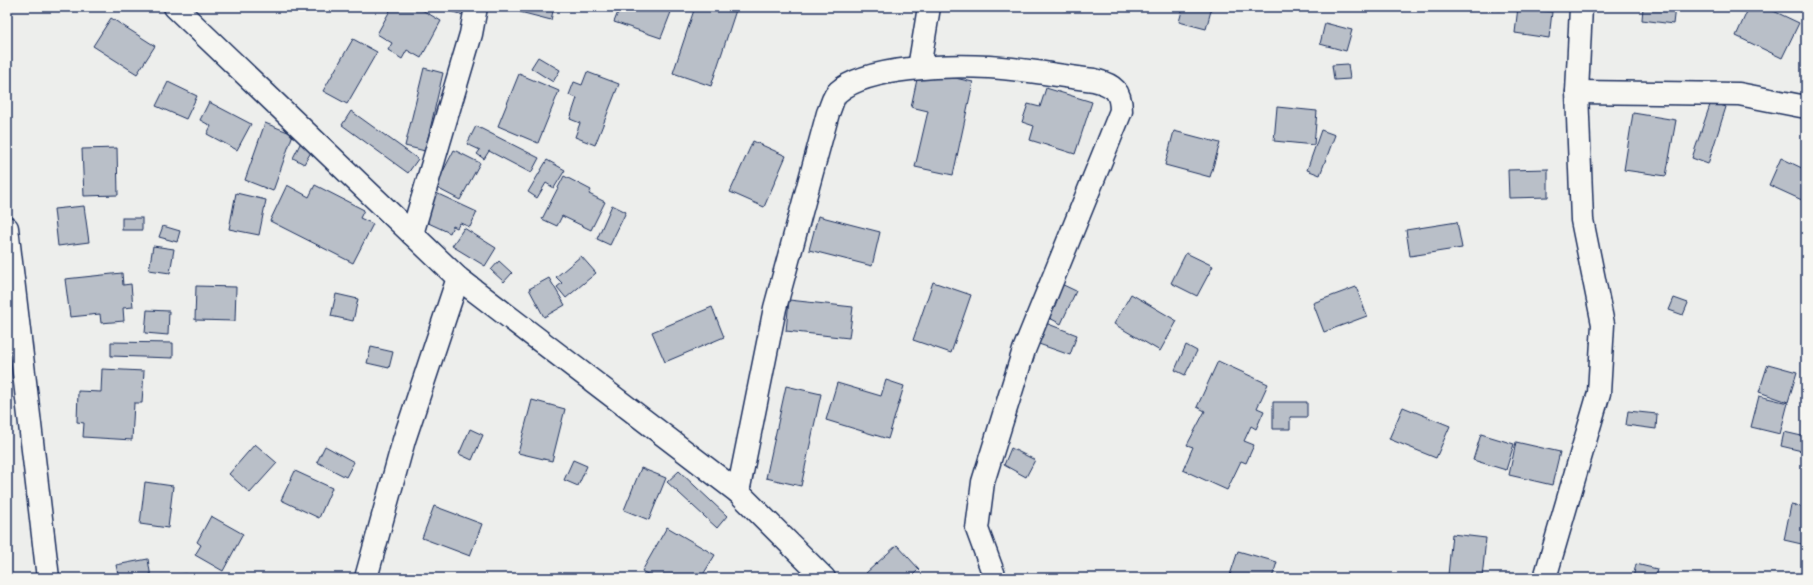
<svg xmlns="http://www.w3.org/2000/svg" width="1813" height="585" viewBox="0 0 1813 585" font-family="Pangolin,sans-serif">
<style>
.building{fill:#b9bfc8;stroke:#1b2f5e}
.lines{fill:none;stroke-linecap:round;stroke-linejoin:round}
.minor-casing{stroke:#1b2f5e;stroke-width:25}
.minor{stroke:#f6f6f2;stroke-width:22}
</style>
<rect width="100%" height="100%" fill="#edeeec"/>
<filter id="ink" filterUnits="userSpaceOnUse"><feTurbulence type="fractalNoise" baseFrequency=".025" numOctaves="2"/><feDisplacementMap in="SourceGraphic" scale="8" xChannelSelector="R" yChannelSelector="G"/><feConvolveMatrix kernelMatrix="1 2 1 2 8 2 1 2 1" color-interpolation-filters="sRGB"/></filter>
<g filter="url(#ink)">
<g class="building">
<path d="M 392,7 L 417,7 L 441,21 L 421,58 L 407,50 L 402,59 L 388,50 L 392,43 L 377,34 Z"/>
<path d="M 443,7 L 465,7 L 463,15 L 443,9 Z"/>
<path d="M 522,7 L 554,7 L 551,20 L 520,12 Z"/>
<path d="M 620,7 L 673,7 L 661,38 L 614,22 Z"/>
<path d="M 695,7 L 737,7 L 711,86 L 673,73 Z"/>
<path d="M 1047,7 L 1072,7 L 1071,11 Z"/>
<path d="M 1183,7 L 1212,7 L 1206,29 L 1179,22 Z"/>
<path d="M 1468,7 L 1502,7 L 1501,10 Z"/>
<path d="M 1518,7 L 1552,12 L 1549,38 L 1515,33 Z"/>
<path d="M 1643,7 L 1675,7 L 1673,24 L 1642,20 Z"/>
<path d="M 1749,7 L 1765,7 L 1799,23 L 1782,58 L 1736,36 Z"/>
<path d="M 111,18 L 155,46 L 137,74 L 93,46 Z"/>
<path d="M 1325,23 L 1352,30 L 1346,51 L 1320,44 Z"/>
<path d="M 353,39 L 377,52 L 347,104 L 323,91 Z"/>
<path d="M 538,57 L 560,70 L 553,82 L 531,68 Z"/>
<path d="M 1348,64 L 1350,79 L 1334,80 L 1332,65 Z"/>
<path d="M 424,68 L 443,73 L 425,151 L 405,146 Z"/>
<path d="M 919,70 L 973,82 L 953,175 L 915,167 L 928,111 L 911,107 Z"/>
<path d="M 587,72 L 619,84 L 595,145 L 575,137 L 580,123 L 570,119 L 577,98 L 569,95 L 574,82 L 582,85 Z"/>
<path d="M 519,74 L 559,91 L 538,143 L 498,126 Z"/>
<path d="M 168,82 L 197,96 L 186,119 L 156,106 Z"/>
<path d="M 1046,88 L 1092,102 L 1075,154 L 1030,140 L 1034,126 L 1022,122 L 1028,104 L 1040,107 Z"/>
<path d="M 209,102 L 251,124 L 237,150 L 207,134 L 211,126 L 200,120 Z"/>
<path d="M 1711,102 L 1726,107 L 1708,164 L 1692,158 Z"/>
<path d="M 1277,107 L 1317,111 L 1314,145 L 1274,141 Z"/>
<path d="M 351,111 L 418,159 L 408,173 L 342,125 Z"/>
<path d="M 1633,113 L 1676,120 L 1666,176 L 1624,170 Z"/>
<path d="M 265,123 L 293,134 L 273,191 L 245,180 Z"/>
<path d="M 476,126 L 539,158 L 531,173 L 489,151 L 484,159 L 477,154 L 480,150 L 467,144 Z"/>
<path d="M 1321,130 L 1335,135 L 1320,175 L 1307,170 Z"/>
<path d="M 1174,131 L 1220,143 L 1210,177 L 1165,165 Z"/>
<path d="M 302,140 L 314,147 L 304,164 L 293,158 Z"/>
<path d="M 753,141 L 786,156 L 764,207 L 730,192 Z"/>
<path d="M 117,148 L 118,195 L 84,196 L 82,149 Z"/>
<path d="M 454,150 L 480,163 L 460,200 L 435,187 Z"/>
<path d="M 1781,158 L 1806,170 L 1806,197 L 1804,201 L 1769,185 Z"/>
<path d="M 547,160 L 565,170 L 554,188 L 546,183 L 537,198 L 528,192 Z"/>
<path d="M 1548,169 L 1548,197 L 1509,198 L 1508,170 Z"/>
<path d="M 564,176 L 591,190 L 589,194 L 605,202 L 591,230 L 562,216 L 557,226 L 542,219 Z"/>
<path d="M 287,185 L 309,197 L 315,185 L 364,210 L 360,218 L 373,224 L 353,263 L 270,221 Z"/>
<path d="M 236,193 L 266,200 L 259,235 L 229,229 Z"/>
<path d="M 436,193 L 477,212 L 470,227 L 460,223 L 457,228 L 453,226 L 450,233 L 424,221 Z"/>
<path d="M 612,205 L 626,212 L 610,245 L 597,239 Z"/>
<path d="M 84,206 L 89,242 L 58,246 L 54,209 Z"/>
<path d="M 818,216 L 880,232 L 872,266 L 809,250 Z"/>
<rect x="122" y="218" width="20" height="12"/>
<path d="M 1457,222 L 1462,248 L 1410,256 L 1406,230 Z"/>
<path d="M 163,226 L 180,231 L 177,242 L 159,237 Z"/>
<path d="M 464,228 L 496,248 L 485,266 L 452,246 Z"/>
<path d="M 153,246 L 174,249 L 170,273 L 149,270 Z"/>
<path d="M 1186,253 L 1213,266 L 1197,296 L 1171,283 Z"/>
<path d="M 581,256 L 596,273 L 566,298 L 557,287 L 562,283 L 556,277 Z"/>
<path d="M 499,261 L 512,273 L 504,282 L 491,270 Z"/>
<path d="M 122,273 L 123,285 L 131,284 L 133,307 L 123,308 L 124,321 L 101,323 L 100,314 L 70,317 L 65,279 Z"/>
<path d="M 549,278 L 565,305 L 544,317 L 529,289 Z"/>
<path d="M 933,282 L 971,295 L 951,353 L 913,340 Z"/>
<path d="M 1057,282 L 1076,291 L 1061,324 L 1042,314 Z"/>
<path d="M 196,286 L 236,287 L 235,321 L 195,320 Z"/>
<path d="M 1356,287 L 1367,316 L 1324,332 L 1313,303 Z"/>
<path d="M 336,294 L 358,299 L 353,321 L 331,316 Z"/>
<path d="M 1131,294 L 1177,321 L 1160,351 L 1114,324 Z"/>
<path d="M 1674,298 L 1688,303 L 1683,315 L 1669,310 Z"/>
<path d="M 789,300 L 853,307 L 849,338 L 786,331 Z"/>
<path d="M 712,307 L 724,337 L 665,362 L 652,332 Z"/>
<path d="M 147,310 L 169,311 L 168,335 L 145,333 Z"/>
<path d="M 1043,322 L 1077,335 L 1070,355 L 1036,343 Z"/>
<path d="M 111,342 L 173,343 L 173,358 L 111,356 Z"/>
<path d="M 1186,345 L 1197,351 L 1185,375 L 1175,370 Z"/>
<path d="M 371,347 L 393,352 L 389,368 L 367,363 Z"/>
<path d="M 1218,361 L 1268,384 L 1257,408 L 1264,411 L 1256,429 L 1251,426 L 1244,441 L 1254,445 L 1246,463 L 1241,461 L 1227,490 L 1183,470 L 1193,447 L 1187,445 L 1205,411 L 1197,407 Z"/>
<path d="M 1768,364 L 1797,372 L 1788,402 L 1759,392 Z"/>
<path d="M 102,369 L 144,371 L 142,403 L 134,403 L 132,440 L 83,437 L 84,423 L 77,422 L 78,391 L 101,392 Z"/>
<path d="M 886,380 L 904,386 L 888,439 L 826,420 L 837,383 L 881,396 Z"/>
<path d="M 786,386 L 821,394 L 801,486 L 766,478 Z"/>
<path d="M 1759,396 L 1788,403 L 1780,434 L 1751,427 Z"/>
<path d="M 532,400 L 565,409 L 552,461 L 518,453 Z"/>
<path d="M 1273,402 L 1307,402 L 1307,417 L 1290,417 L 1290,429 L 1273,429 Z"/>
<path d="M 1403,407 L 1450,426 L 1436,458 L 1389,439 Z"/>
<path d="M 1628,411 L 1657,414 L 1656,429 L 1626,425 Z"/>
<path d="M 470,429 L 483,435 L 472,460 L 459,454 Z"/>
<path d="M 1784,432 L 1806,437 L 1806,452 L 1781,446 Z"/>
<path d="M 1481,434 L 1514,444 L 1506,470 L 1473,460 Z"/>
<path d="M 1516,442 L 1560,452 L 1552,485 L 1509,475 Z"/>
<path d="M 255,444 L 277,463 L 250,493 L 229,474 Z"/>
<path d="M 325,446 L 354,462 L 346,477 L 317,462 Z"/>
<path d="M 1011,448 L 1035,460 L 1026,477 L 1004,465 Z"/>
<path d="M 573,460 L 587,466 L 578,486 L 564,480 Z"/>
<path d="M 641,468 L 666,478 L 649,520 L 624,510 Z"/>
<path d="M 295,471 L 332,488 L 319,518 L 281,500 Z"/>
<path d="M 679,471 L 727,516 L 717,528 L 667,482 Z"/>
<path d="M 145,482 L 173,486 L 168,528 L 140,524 Z"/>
<path d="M 1791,505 L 1806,508 L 1806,545 L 1784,540 Z"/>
<path d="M 434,506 L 482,524 L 470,556 L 422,538 Z"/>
<path d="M 211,516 L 243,534 L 223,571 L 195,555 L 201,545 L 197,542 Z"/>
<path d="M 667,527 L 715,555 L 701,578 L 654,578 L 642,571 Z"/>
<path d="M 1452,534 L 1486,538 L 1482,578 L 1448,575 Z"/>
<path d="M 897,545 L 919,569 L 910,578 L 871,578 L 866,573 Z"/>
<path d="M 1238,551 L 1277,562 L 1272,578 L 1229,578 Z"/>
<path d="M 148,559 L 151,578 L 119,578 L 116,565 Z"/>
<path d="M 1636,564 L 1657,569 L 1655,578 L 1633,578 Z"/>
<path d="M 186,574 L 187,578 L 155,578 L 155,577 Z"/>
</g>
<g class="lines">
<g class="minor-casing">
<g id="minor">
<path d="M 175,7 L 458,278 L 738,492 L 824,578"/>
<path d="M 919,68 L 929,7"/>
<path d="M 1577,92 L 1739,94 L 1806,107"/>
<path d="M 7,228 L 48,578"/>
<path d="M 412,234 L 471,34 L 476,7"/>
<path d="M 738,492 L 775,308 L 828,113 C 831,107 833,96 838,92 C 867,66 950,65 989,67 C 1024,69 1059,76 1094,80 C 1114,85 1121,91 1121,111 L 1024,350 L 983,482 L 977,529 L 995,578"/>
<path d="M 366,578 L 404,440 L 458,278"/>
<path d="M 1545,578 L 1599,393 L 1603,324 L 1582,220 L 1577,92 L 1581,7"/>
</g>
</g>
<use href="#minor" class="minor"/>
</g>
</g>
<rect width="1813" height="585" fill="none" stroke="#f6f6f2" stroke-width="24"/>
<rect x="12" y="12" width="1789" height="561" fill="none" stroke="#1b2f5e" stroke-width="1.5" filter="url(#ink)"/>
</svg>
